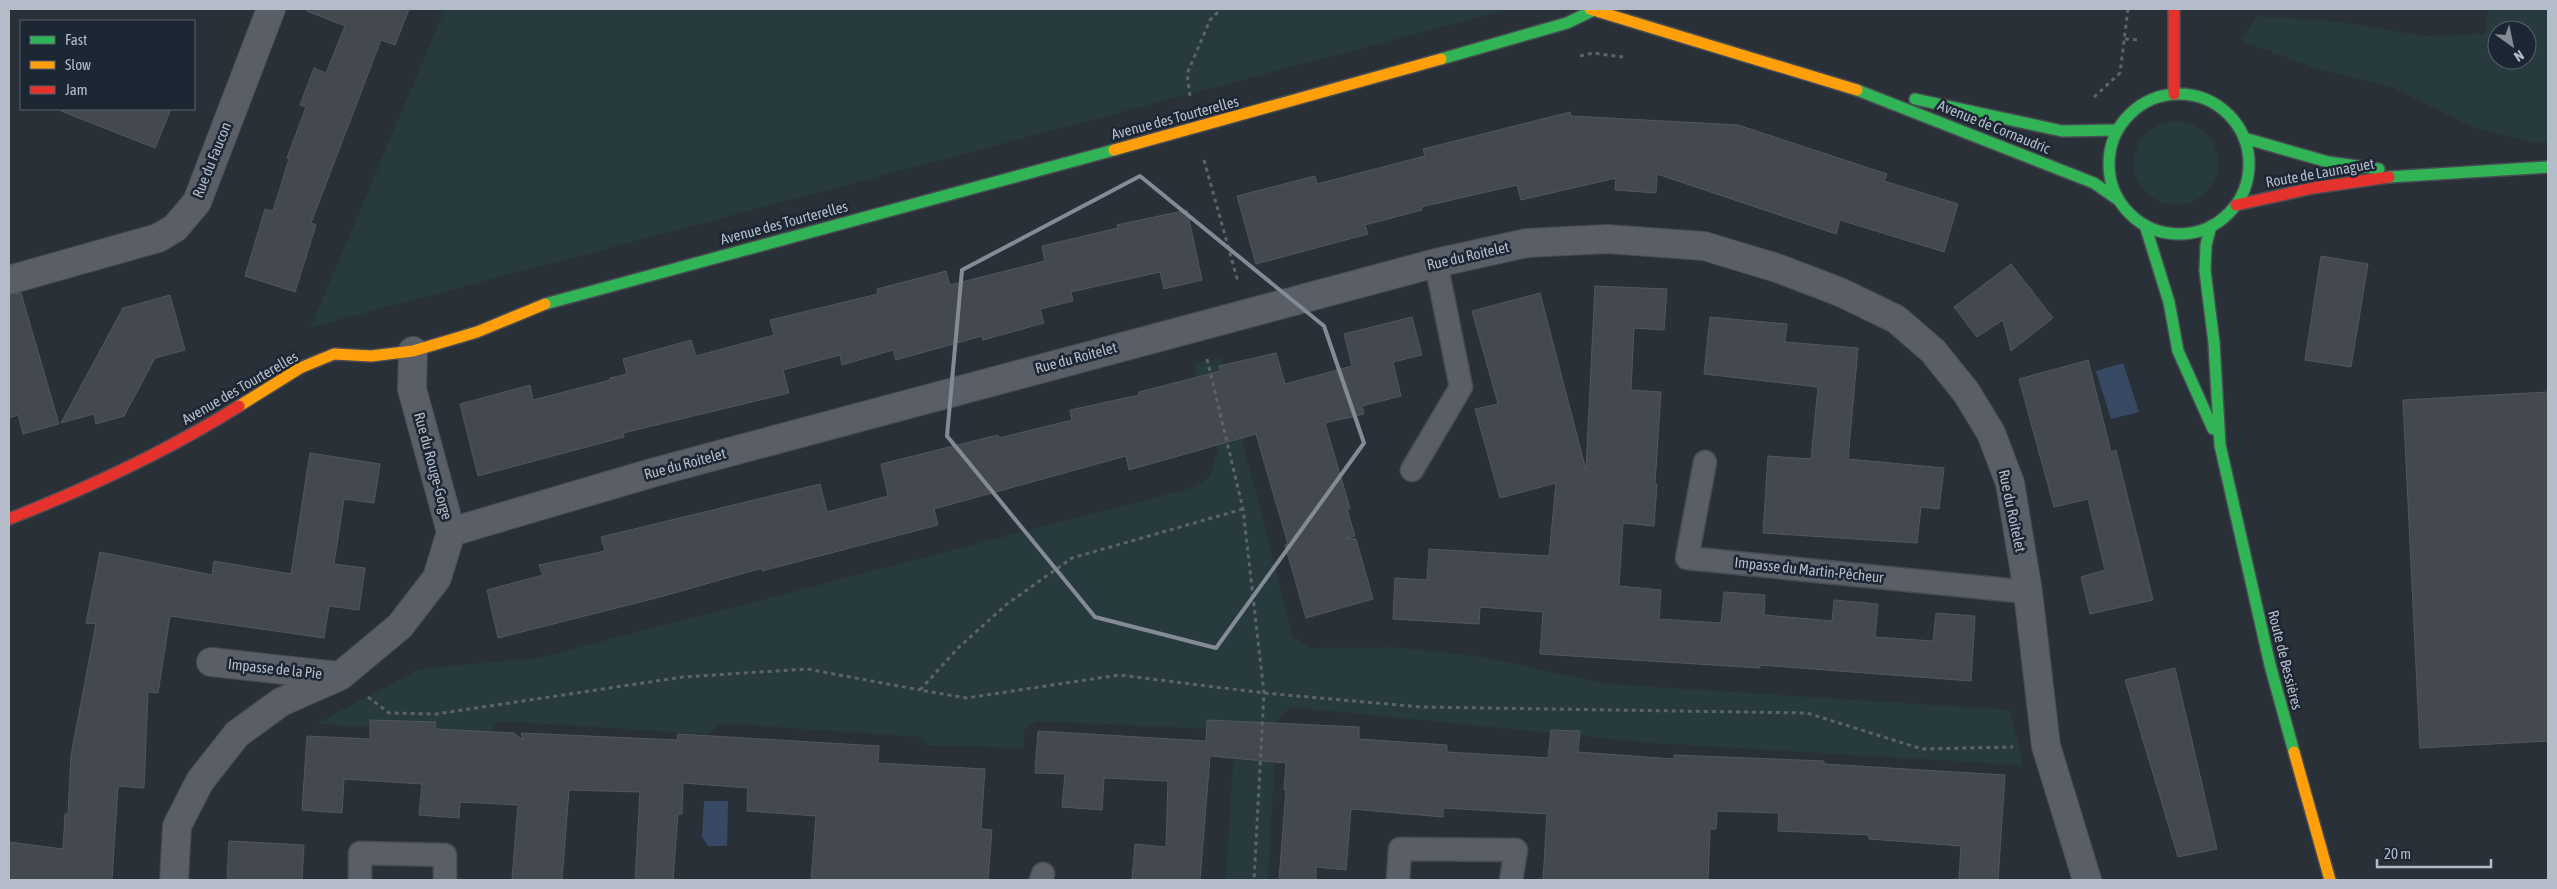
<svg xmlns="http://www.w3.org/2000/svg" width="2557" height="889" viewBox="0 0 2557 889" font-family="'Asap Condensed',sans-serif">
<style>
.green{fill:#273a3e;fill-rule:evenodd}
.water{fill:#384963}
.building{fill:#444950;stroke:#52575f}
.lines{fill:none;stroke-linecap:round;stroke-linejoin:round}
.lane-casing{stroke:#484c53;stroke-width:25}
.street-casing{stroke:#484c53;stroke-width:30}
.fast-casing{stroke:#484c53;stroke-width:14}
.slow-casing{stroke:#484c53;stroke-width:14}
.jam-casing{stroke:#484c53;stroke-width:14}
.path{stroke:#5d636a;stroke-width:3;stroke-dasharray:4 4;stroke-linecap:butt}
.lane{stroke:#5a5e66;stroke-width:22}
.street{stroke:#5a5e66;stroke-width:28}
.fast{stroke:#30b455;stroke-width:11}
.slow{stroke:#ff9f0a;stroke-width:11}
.jam{stroke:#e5322d;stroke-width:11}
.marked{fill:none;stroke:#848b96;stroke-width:4;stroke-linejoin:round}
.labels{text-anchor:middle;stroke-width:5;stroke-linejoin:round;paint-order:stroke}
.street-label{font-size:15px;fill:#b4bcc9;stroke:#1d2633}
</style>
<rect width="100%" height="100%" fill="#2a3038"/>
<g class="green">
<path d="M 445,9 L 1498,9 L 1502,11 L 311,327 Z"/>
<path d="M 2488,9 L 2548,9 L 2548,142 L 2533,143 L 2474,128 L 2393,88 L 2315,68 L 2242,41 L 2257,16 L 2341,22 L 2424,36 L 2485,34 ZM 2497,30 L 2527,30 L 2527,60 L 2497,60 Z"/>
<circle cx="2176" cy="163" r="42"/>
<path d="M 1221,358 L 1293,637 L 1309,648 L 1390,647 L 1476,656 L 1608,684 L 2010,710 L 2023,765 L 1653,743 L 1290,707 L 1277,720 L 1268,880 L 1226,880 L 1235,730 L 1038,721 L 1025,728 L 1023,748 L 927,745 L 920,737 L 720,723 L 709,734 L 498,721 L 489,735 L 316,724 L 420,669 L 538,658 L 1191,488 L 1210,477 L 1218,450 L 1194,364 Z"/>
</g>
<g class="water">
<path d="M 2123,363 L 2139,412 L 2111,419 L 2096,371 Z"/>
<path d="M 704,801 L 728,801 L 727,846 L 708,846 L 702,837 Z"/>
</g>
<g class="building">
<path d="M 307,9 L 409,9 L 395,45 L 381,40 L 311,223 L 316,225 L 295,292 L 245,276 L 265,209 L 273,211 L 289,159 L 287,158 L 306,107 L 300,105 L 314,68 L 326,73 L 345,26 L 307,11 Z"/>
<path d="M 61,109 L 171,109 L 155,148 L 61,111 Z"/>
<path d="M 1570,112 L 1571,116 L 1738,125 L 1887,174 L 1884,181 L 1958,204 L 1944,252 L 1840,220 L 1836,234 L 1657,174 L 1656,193 L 1615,190 L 1616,178 L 1521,200 L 1517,185 L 1421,207 L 1422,210 L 1365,225 L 1368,234 L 1256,264 L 1237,196 L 1315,176 L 1317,184 L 1425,156 L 1423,149 Z"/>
<path d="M 1187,210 L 1202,280 L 1164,289 L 1160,272 L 1071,292 L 1073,301 L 1040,309 L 1044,323 L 983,340 L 982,336 L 896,360 L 893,350 L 842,365 L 840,355 L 783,370 L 789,393 L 623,433 L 624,437 L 478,476 L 460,404 L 530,385 L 533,400 L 610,380 L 610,378 L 627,374 L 623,359 L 691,340 L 696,356 L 774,335 L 770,320 L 878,294 L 877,289 L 946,271 L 950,285 L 1045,261 L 1042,246 L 1118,228 L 1117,225 Z"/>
<path d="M 2321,256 L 2368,264 L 2351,367 L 2305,360 Z"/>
<path d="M 2011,264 L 2053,318 L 2011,351 L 2003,320 L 1977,337 L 1954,307 Z"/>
<path d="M 1595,286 L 1667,289 L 1664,330 L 1634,328 L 1631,390 L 1661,392 L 1655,484 L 1657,484 L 1654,526 L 1623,523 L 1619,586 L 1661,590 L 1659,619 L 1721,623 L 1724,592 L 1765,595 L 1764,615 L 1832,621 L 1834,600 L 1878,604 L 1875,637 L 1933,641 L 1936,613 L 1975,616 L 1971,681 L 1760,665 L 1760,668 L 1540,654 L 1543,612 L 1480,607 L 1479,624 L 1393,619 L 1395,578 L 1427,580 L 1429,549 L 1549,556 L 1556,483 L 1500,498 L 1475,409 L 1498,404 L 1472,311 L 1540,293 L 1586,470 Z"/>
<path d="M 21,293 L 59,424 L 23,434 L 18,415 L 9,418 L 9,295 Z"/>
<path d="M 170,295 L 185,350 L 155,358 L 124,416 L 96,424 L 94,414 L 61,423 L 123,308 Z"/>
<path d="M 1412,317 L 1422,355 L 1393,362 L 1401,396 L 1362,406 L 1364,414 L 1325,423 L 1350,508 L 1347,509 L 1355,536 L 1346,538 L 1356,539 L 1373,599 L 1306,618 L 1285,545 L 1288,544 L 1256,434 L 1129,470 L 1126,456 L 934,509 L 938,525 L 762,571 L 762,568 L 660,597 L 498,638 L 487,590 L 543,575 L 539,565 L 605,551 L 601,537 L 820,484 L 827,512 L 888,496 L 881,464 L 998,435 L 999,438 L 1072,420 L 1070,410 L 1139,395 L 1139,392 L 1221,371 L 1219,366 L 1276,353 L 1285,384 L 1352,366 L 1344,334 Z"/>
<path d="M 1710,317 L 1787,324 L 1785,342 L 1858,348 L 1848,459 L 1944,468 L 1939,509 L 1921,507 L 1917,543 L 1763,533 L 1768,456 L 1811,459 L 1818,387 L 1704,374 Z"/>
<path d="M 2088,360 L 2111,452 L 2116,450 L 2153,600 L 2090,614 L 2081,577 L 2105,570 L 2088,499 L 2054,507 L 2019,379 Z"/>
<path d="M 2548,392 L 2548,741 L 2420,748 L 2403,400 Z"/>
<path d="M 310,453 L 380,464 L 374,503 L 344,499 L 334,564 L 365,568 L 359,610 L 329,606 L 324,638 L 170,616 L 158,693 L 148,692 L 144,788 L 118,786 L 112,880 L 9,880 L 9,842 L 63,849 L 65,814 L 68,814 L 71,755 L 96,624 L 86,623 L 100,552 L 212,575 L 214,561 L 291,574 Z"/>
<path d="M 2175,668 L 2217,849 L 2178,857 L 2125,680 Z"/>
<path d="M 370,720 L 436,722 L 435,729 L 514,733 L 523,740 L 521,733 L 677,740 L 678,734 L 879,746 L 878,763 L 985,769 L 981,829 L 992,830 L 988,880 L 811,880 L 816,816 L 747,811 L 748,788 L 683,783 L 682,814 L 678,814 L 673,880 L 635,880 L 640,792 L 569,790 L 562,880 L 512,880 L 518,805 L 460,802 L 459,818 L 419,815 L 422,784 L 344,779 L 342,813 L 302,810 L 307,736 L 370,739 Z"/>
<path d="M 1207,720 L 1359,727 L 1359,739 L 1447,745 L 1447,752 L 1548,758 L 1551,730 L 1580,731 L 1578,752 L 1674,759 L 1674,755 L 1824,761 L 1824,764 L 2005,775 L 1998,880 L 1959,880 L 1961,846 L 1869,839 L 1869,835 L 1778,831 L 1779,813 L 1717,811 L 1716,829 L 1710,829 L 1708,880 L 1543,880 L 1547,814 L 1443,808 L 1443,817 L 1351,809 L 1346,870 L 1316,867 L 1316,880 L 1279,880 L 1286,790 L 1284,790 L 1286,763 L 1210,756 L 1200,880 L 1132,880 L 1135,844 L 1166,847 L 1168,781 L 1104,778 L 1102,810 L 1062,807 L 1065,774 L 1035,773 L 1038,731 L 1206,741 Z"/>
<path d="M 229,841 L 304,845 L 302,880 L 227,880 Z"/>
</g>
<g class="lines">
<g class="lane-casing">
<g id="lane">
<path d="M 1705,462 L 1687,558 L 2028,592"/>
<path d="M 1412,470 L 1461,387 L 1436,263"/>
<path d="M 360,880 L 360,853 L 445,855 L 445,880"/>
<path d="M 1041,880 L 1043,874"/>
<path d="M 1398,880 L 1400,849 L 1516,850 L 1511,880"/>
</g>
</g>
<g class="street-casing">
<g id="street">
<path d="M 9,280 L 158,238 L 175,228 L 197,202 L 271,9"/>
<path d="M 451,532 L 655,472 L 1436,263 L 1527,243 L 1607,239 L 1704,246 L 1777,268 L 1840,292 L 1896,319 L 1933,351 L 1966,392 L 1991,433 L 2010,483 L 2028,592 L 2046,746 L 2087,880"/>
<path d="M 211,662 L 338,676"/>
<path d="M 174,880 L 177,826 L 200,781 L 237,734 L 281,702 L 340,676 L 400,626 L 437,578 L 451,532 L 412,389 L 413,351"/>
</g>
</g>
<g class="fast-casing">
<g id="fast">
<path d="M 1441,59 L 1567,23 L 1594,10"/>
<path d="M 1857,90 L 2094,183 L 2117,199"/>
<circle cx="2179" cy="164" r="70"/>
<path d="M 1915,99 L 2062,131 L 2117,130"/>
<path d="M 2244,138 L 2328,162 L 2379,169"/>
<path d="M 2389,177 L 2548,167"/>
<path d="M 2145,225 L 2169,302 L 2178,351 L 2213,429"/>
<path d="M 2211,226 L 2206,245 L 2205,271 L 2214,343 L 2220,445 L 2270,665 L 2294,752"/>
<path d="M 545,304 L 1114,150"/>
</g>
</g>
<g class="slow-casing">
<g id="slow">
<path d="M 1590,9 L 1857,90"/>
<path d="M 1114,150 L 1441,59"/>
<path d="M 239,406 L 300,368 L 334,354 L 371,356 L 413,351 L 477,332 L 545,304"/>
<path d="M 2294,752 L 2330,880"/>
</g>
</g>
<g class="jam-casing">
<g id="jam">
<path d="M 2174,9 L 2174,94"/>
<path d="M 2236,205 L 2313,188 L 2389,177"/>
<path d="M 9,519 C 88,488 166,452 239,406"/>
</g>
</g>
<g class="path">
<path d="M 2125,39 L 2140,40"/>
<path d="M 1580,56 L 1593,53 L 1623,57"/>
<path d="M 1190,96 L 1187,74 L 1210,20 L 1221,9"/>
<path d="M 2094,97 L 2120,73 L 2128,9"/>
<path d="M 1204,160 L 1238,282"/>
<path d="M 1207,359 L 1243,509 L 1264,693 L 1254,880"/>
<path d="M 1243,509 L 1072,558 L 1007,604 L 959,647 L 920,690 L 966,698 L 1119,675 L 1264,693 L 1421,707 L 1807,713 L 1922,749 L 2013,747"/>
<path d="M 368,697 L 389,713 L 436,714 L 683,677 L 807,669 L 920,690"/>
</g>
<use href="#lane" class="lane"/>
<use href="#street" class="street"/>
<use href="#fast" class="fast"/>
<use href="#slow" class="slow"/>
<use href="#jam" class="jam"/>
</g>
<path class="marked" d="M 1140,176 L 1324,326 L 1364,443 L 1216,648 L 1095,617 L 947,436 L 962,270 Z"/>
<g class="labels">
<g class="street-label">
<text transform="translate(1175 118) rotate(-15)" y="5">Avenue des Tourterelles</text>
<text transform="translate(1994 127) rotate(22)" y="5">Avenue de Cornaudric</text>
<text transform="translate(212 160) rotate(-68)" y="5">Rue du Faucon</text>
<text transform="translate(2320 173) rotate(-10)" y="5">Route de Launaguet</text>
<text transform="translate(784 223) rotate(-15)" y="5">Avenue des Tourterelles</text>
<text transform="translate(1468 256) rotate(-13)" y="5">Rue du Roitelet</text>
<text transform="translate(1076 358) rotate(-15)" y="5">Rue du Roitelet</text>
<text transform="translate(240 388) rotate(-30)" y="5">Avenue des Tourterelles</text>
<text transform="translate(685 464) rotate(-15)" y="5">Rue du Roitelet</text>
<text transform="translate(433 466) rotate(75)" y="5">Rue du Rouge-Gorge</text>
<text transform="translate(2012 511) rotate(78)" y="5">Rue du Roitelet</text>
<text transform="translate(1809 570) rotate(6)" y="5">Impasse du Martin-Pêcheur</text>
<text transform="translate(2285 660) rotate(76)" y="5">Route de Bessières</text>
<text transform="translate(275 669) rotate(6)" y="5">Impasse de la Pie</text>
</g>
</g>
<rect width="2557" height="889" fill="none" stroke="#b4bcc9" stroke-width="20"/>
<rect x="20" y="20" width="175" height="90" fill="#1d2633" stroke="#59626f"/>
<rect x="30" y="36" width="25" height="8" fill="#30b455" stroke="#59626f"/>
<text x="65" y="45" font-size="15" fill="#b4bcc9">Fast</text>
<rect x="30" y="61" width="25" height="8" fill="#ff9f0a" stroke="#59626f"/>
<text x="65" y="70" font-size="15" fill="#b4bcc9">Slow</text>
<rect x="30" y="86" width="25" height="8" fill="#e5322d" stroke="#59626f"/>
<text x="65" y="95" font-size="15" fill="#b4bcc9">Jam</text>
<g transform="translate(2512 45) rotate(147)"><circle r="24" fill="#1d2633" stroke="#59626f"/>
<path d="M0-4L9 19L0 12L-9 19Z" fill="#848b96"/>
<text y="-8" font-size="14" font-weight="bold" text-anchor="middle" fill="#b4bcc9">N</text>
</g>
<path d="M2377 859v8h114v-8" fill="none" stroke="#b4bcc9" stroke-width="2.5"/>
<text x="2384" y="859" font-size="15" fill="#b4bcc9" stroke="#1d2633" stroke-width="4" paint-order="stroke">20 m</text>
</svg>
